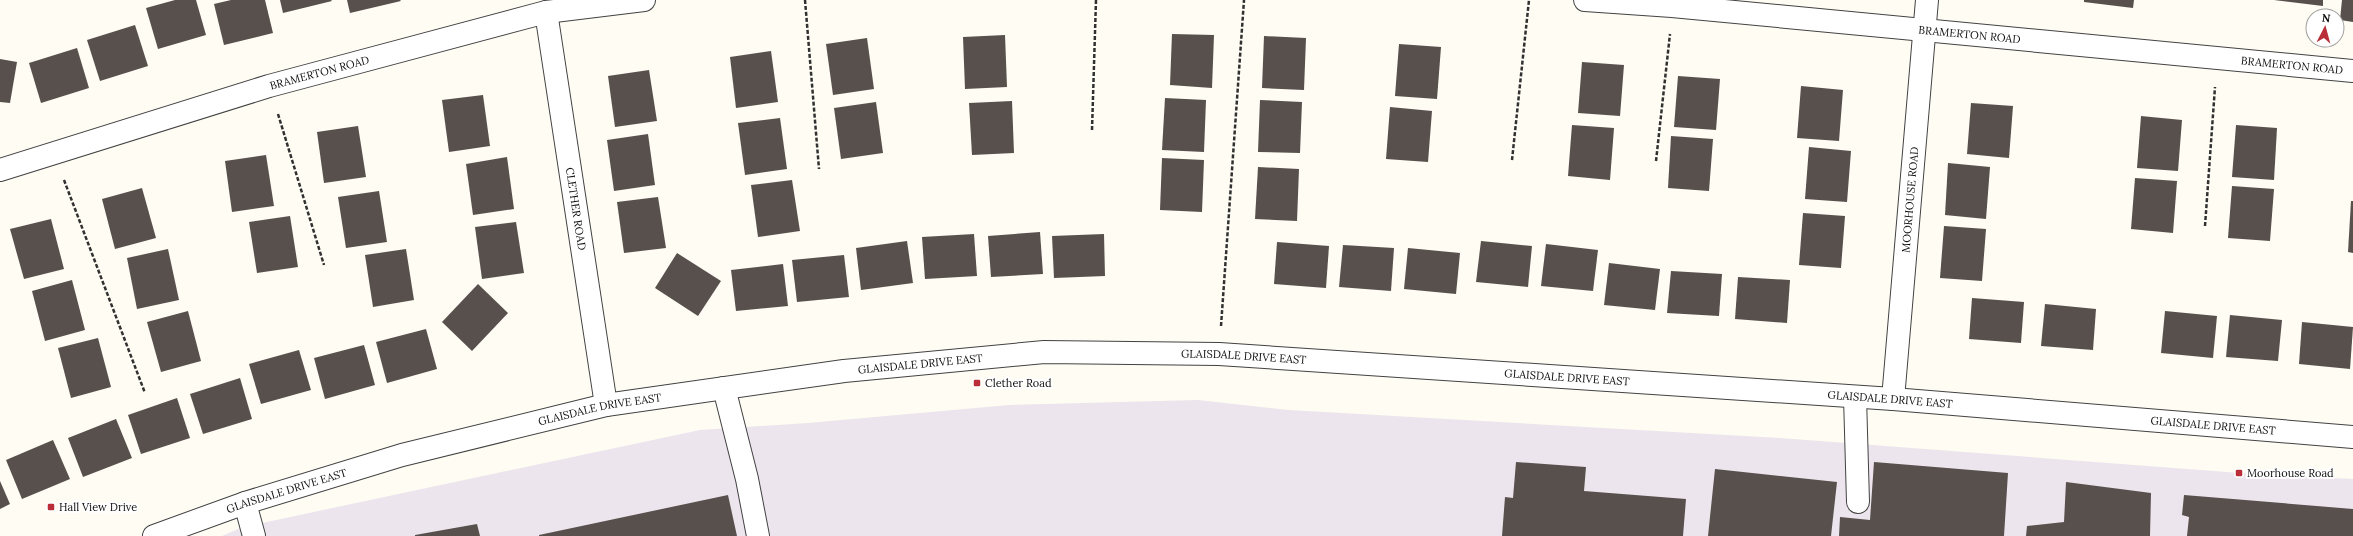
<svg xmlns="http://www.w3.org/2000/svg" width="2353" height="536" viewBox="0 0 2353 536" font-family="Lora,serif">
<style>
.industrial{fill:#ece5ed}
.building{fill:#58504c}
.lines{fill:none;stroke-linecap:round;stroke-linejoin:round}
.minor-casing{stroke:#424242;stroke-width:24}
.path{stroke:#313131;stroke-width:2.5;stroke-dasharray:4 2;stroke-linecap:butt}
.minor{stroke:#fff;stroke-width:22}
.poi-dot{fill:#b92e38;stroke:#fff;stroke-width:1.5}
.labels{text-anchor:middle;stroke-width:4;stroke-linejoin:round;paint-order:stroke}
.street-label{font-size:11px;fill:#0f0f0f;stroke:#fff}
.poi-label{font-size:11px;fill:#0f0f0f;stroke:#fff;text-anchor:start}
</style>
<rect width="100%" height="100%" fill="#fefcf3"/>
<path class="industrial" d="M 1198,400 L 1289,410 L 1780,438 L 2240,473 L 2353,479 L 2353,536 L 222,536 L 243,527 L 700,430 L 808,423 L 1009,405 Z"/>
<g class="building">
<path d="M 175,0 L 196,0 L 206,35 L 158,49 L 146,8 Z"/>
<path d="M 231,0 L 265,0 L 273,33 L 224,45 L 214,4 Z"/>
<path d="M 280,0 L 331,0 L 332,1 L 283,13 Z"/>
<path d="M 347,0 L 400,0 L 401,1 L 350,13 Z"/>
<path d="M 2084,0 L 2134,0 L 2133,8 L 2084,2 Z"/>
<path d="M 2274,0 L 2323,0 L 2323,6 Z"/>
<path d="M 2342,0 L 2353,0 L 2353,22 L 2340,20 Z"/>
<path d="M 135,25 L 148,66 L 100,81 L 87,40 Z"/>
<path d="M 1172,34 L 1214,35 L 1212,88 L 1170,85 Z"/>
<path d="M 1005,35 L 1007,87 L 965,89 L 963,37 Z"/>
<path d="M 1264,36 L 1306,38 L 1304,90 L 1262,88 Z"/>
<path d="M 867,38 L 874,89 L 833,95 L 826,44 Z"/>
<path d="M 1399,44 L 1441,47 L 1437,99 L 1395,96 Z"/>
<path d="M 77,48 L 89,88 L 41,103 L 29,63 Z"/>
<path d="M 771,51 L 778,102 L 736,108 L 730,57 Z"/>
<path d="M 0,59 L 17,62 L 10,103 L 0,102 Z"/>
<path d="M 1582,62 L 1624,65 L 1620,116 L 1578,113 Z"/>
<path d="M 649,70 L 657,121 L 615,127 L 608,76 Z"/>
<path d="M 1678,76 L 1720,79 L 1716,130 L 1674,127 Z"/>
<path d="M 1801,86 L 1843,90 L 1839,141 L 1797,138 Z"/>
<path d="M 483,95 L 490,146 L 449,152 L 442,100 Z"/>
<path d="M 1165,98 L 1206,100 L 1204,152 L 1162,150 Z"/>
<path d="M 1260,100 L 1302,102 L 1300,153 L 1258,152 Z"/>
<path d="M 1012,101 L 1014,153 L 972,155 L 969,103 Z"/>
<path d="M 876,102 L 883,153 L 841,159 L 834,108 Z"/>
<path d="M 1971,103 L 2013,106 L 2009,158 L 1967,154 Z"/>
<path d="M 1390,107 L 1432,111 L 1428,162 L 1386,159 Z"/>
<path d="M 2141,116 L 2182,120 L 2178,171 L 2137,168 Z"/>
<path d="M 780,118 L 787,169 L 745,175 L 738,123 Z"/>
<path d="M 1572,125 L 1614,128 L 1610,180 L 1568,176 Z"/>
<path d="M 2236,125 L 2277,128 L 2274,180 L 2232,177 Z"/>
<path d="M 358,126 L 366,177 L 324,183 L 317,132 Z"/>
<path d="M 648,134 L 655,185 L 614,191 L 607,140 Z"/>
<path d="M 1671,136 L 1713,139 L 1709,191 L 1668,188 Z"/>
<path d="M 1809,147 L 1851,151 L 1847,202 L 1805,199 Z"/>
<path d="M 266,155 L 274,206 L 232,212 L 225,161 Z"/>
<path d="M 507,157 L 514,209 L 473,215 L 466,164 Z"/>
<path d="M 1162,158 L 1204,160 L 1202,212 L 1160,210 Z"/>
<path d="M 1948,163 L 1990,167 L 1986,219 L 1945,215 Z"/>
<path d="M 1258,167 L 1299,169 L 1297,221 L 1255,219 Z"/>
<path d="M 2135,178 L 2177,181 L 2173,233 L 2131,229 Z"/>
<path d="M 792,180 L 800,231 L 758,237 L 751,185 Z"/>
<path d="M 2232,186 L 2274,189 L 2270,241 L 2228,238 Z"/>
<path d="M 142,188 L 156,238 L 115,249 L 102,199 Z"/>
<path d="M 379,191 L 387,242 L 346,248 L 338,197 Z"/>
<path d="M 658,197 L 666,248 L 624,253 L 617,202 Z"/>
<path d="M 2351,201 L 2353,201 L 2353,253 L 2348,252 Z"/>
<path d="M 1803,213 L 1845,216 L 1841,268 L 1799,265 Z"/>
<path d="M 290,216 L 298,267 L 257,273 L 249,222 Z"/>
<path d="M 51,219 L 64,269 L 24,279 L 10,229 Z"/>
<path d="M 516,222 L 524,273 L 482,279 L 475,227 Z"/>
<path d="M 1944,226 L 1986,229 L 1982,281 L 1940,278 Z"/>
<path d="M 1040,232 L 1043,274 L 991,277 L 988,236 Z"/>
<path d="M 974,234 L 977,276 L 925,279 L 922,237 Z"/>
<path d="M 1104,234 L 1105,276 L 1054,278 L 1052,236 Z"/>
<path d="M 907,241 L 913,283 L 861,290 L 856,248 Z"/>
<path d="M 1481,241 L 1532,246 L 1528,287 L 1476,282 Z"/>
<path d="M 1277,242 L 1329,246 L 1326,288 L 1274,284 Z"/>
<path d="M 1546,244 L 1598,250 L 1593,291 L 1541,286 Z"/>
<path d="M 1343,245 L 1394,248 L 1391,291 L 1339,287 Z"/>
<path d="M 1408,248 L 1460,253 L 1456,294 L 1404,289 Z"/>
<path d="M 168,249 L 179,300 L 137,309 L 127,258 Z"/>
<path d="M 406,249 L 414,300 L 373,307 L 365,255 Z"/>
<path d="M 677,253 L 721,281 L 698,316 L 655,288 Z"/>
<path d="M 844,255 L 849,297 L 797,302 L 792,260 Z"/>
<path d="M 1609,263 L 1660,269 L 1655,310 L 1604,305 Z"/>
<path d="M 783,264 L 788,306 L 736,311 L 731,270 Z"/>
<path d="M 1671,271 L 1722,274 L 1719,316 L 1667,313 Z"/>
<path d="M 1738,277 L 1790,280 L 1787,323 L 1735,319 Z"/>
<path d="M 72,280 L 85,330 L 45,341 L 32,291 Z"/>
<path d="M 478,284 L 508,313 L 472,351 L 442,322 Z"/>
<path d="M 1972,298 L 2024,302 L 2021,343 L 1969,339 Z"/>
<path d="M 2045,304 L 2096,309 L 2093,350 L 2041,346 Z"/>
<path d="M 188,311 L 201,361 L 161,372 L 147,322 Z"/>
<path d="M 2165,311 L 2217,316 L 2213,358 L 2161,353 Z"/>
<path d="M 2230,315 L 2282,320 L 2278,361 L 2226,357 Z"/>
<path d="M 2302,322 L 2353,327 L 2350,369 L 2299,364 Z"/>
<path d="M 426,329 L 437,369 L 387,383 L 376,342 Z"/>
<path d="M 98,338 L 111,387 L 71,398 L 58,348 Z"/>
<path d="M 364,345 L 375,385 L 325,399 L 314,358 Z"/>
<path d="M 299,350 L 311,390 L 261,404 L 249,364 Z"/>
<path d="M 240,378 L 252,419 L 203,434 L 190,394 Z"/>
<path d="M 177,398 L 190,438 L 141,454 L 128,415 Z"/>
<path d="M 116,419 L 132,458 L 83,477 L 68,438 Z"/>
<path d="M 53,440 L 70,479 L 22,499 L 6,460 Z"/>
<path d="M 1516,462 L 1586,467 L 1584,491 L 1686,499 L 1683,536 L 1502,536 L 1505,497 L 1513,498 Z"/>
<path d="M 1874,462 L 2008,473 L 2004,536 L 1839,536 L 1840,517 L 1870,520 Z"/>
<path d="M 1715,469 L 1837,482 L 1831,536 L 1708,536 Z"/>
<path d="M 0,481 L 10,504 L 0,509 Z"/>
<path d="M 2066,482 L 2151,493 L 2150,536 L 2026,536 L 2027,526 L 2064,522 Z"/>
<path d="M 728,495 L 737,536 L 539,536 L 539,535 Z"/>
<path d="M 2184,495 L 2353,509 L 2353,536 L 2187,536 L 2189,517 L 2182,515 Z"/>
<path d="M 477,524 L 480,536 L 415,536 L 415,535 Z"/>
</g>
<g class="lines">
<g class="minor-casing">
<g id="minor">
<path id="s1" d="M 1585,0 L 1672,6 L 2353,71"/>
<path id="s2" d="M 546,12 L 606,405"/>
<path id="s3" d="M 0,170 L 269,86 L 546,12 L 644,0"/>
<path d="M 724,388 L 747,479 L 758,536"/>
<path d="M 1855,397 L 1858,502"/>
<path id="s4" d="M 1893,399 L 1927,0"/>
<path d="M 245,503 L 254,536"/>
<path id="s5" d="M 154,536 L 245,503 L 402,455 L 606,405 L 844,371 L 1044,352 L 1219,354 L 1893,399 L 2353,437"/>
</g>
</g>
<g class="path">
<path d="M 805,0 L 819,169"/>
<path d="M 278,114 L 324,265"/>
<path d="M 1092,130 L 1096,0"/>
<path d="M 1512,160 L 1529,0"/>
<path d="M 1656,161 L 1670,34"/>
<path d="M 64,180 L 145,393"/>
<path d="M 2205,226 L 2215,87"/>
<path d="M 1221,326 L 1244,0"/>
</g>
<use href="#minor" class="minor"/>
</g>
<g class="poi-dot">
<rect x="973" y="379" width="8" height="8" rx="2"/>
<rect x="2235" y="469" width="8" height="8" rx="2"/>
<rect x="47" y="503" width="8" height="8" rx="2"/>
</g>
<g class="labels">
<g class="street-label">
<text dy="4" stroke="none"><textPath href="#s1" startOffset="386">BRAMERTON ROAD</textPath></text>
<text dy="4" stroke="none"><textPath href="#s1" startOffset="710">BRAMERTON ROAD</textPath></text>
<text dy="4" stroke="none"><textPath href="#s3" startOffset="334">BRAMERTON ROAD</textPath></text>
<text dy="4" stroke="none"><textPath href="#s4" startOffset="200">MOORHOUSE ROAD</textPath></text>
<text dy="4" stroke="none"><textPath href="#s2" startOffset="199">CLETHER ROAD</textPath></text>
<text dy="4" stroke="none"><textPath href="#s5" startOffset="1112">GLAISDALE DRIVE EAST</textPath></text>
<text dy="4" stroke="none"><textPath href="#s5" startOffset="788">GLAISDALE DRIVE EAST</textPath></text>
<text dy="4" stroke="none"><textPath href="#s5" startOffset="1436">GLAISDALE DRIVE EAST</textPath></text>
<text dy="4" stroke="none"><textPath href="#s5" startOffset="1760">GLAISDALE DRIVE EAST</textPath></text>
<text dy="4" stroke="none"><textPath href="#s5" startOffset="464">GLAISDALE DRIVE EAST</textPath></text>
<text dy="4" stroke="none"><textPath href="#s5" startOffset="2084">GLAISDALE DRIVE EAST</textPath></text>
<text dy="4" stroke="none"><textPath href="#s5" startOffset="140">GLAISDALE DRIVE EAST</textPath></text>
</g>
<g class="poi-label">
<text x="985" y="387">Clether Road</text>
<text x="2247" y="477">Moorhouse Road</text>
<text x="59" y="511">Hall View Drive</text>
</g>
</g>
<g transform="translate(2325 28) rotate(6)"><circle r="19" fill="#ffffff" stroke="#9f9f9f"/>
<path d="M0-3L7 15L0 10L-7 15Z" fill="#b92e38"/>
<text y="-6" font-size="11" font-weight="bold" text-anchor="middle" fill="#0f0f0f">N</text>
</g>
</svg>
